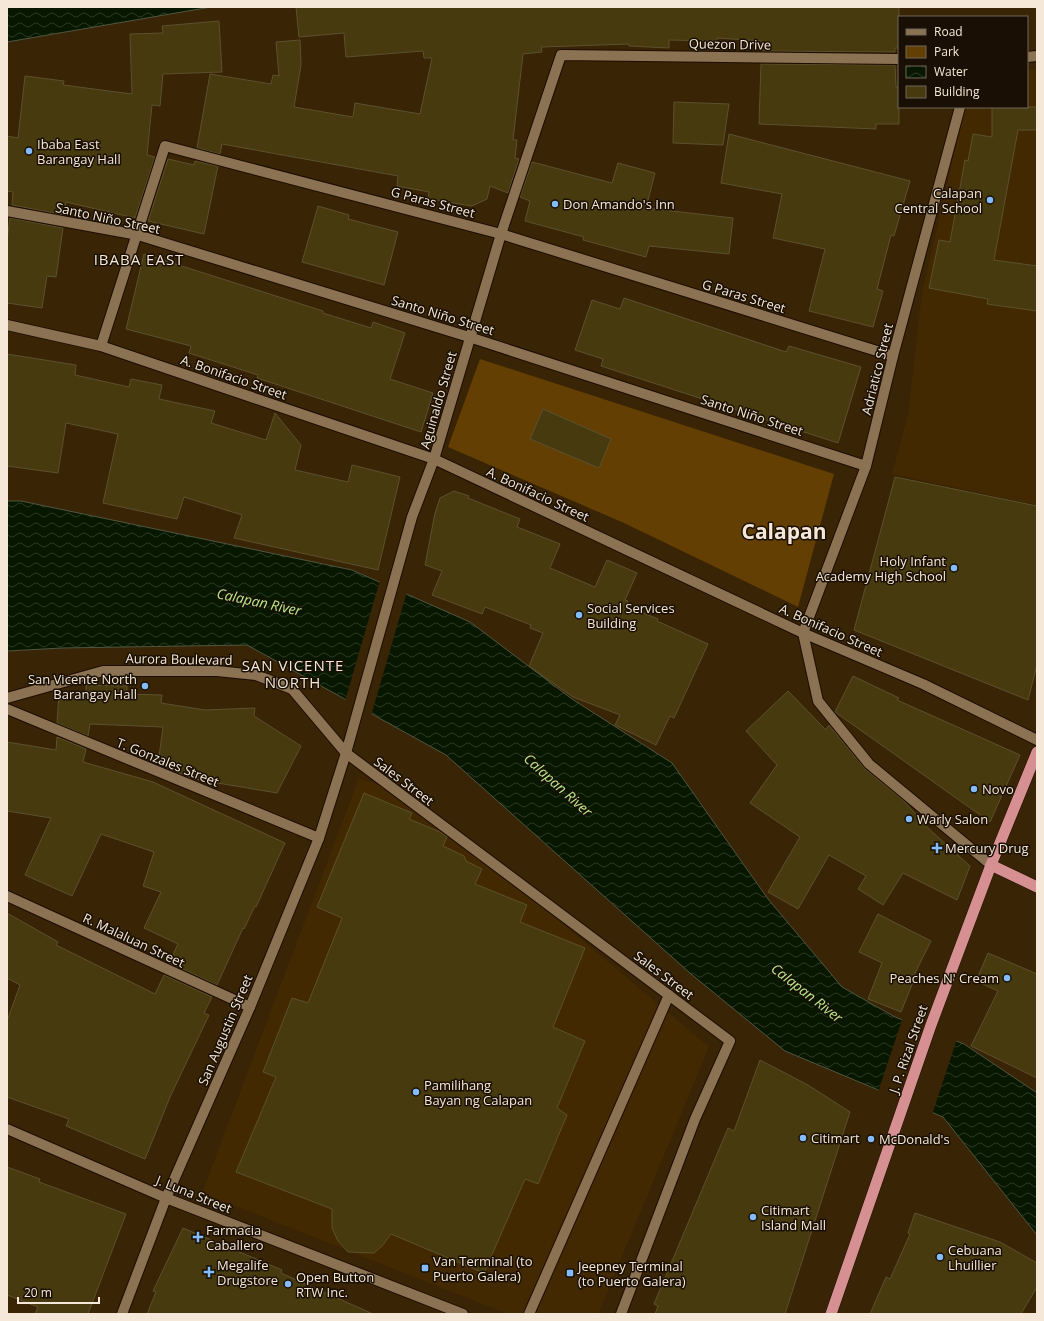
<svg xmlns="http://www.w3.org/2000/svg" width="1044" height="1321" viewBox="0 0 1044 1321" font-family="'Open Sans',sans-serif">
<style>
.built{fill:#432902}
.green{fill:#633f03}
.water{fill:url(#water-waves);stroke:#4f5641}
.pier{fill:#392405}
.building{fill:#473a0f;stroke:#5c512e}
.lines{fill:none;stroke-linecap:round;stroke-linejoin:round}
.service-casing{stroke:#1d0d00;stroke-width:12}
.minor-casing{stroke:#1d0d00;stroke-width:12}
.trunk-casing{stroke:#1d0d00;stroke-width:12}
.service{stroke:#8b7253;stroke-width:10}
.minor{stroke:#8b7253;stroke-width:10}
.trunk{stroke:#d79092;stroke-width:11}
.poi-dot{fill:#84bcfb;stroke:#190f04;stroke-width:1.5}
.labels{text-anchor:middle;stroke-width:3;stroke-linejoin:round;paint-order:stroke}
.street-label{font-size:13px;fill:#f6e8d8;stroke:#190f04}
.poi-label{font-size:13px;fill:#f6e8d8;stroke:#190f04;text-anchor:start}
.water-label{font-size:14px;font-style:italic;fill:#b6ea8c;stroke:#190f04}
.quarter-label{font-size:15px;letter-spacing:1px;fill:#f6e8d8;stroke:#190f04}
.town-label{font-size:21px;font-weight:bold;fill:#f6e8d8;stroke:#190f04}
</style>
<defs>
<pattern id="water-waves" width="16" height="10" patternUnits="userSpaceOnUse"><rect width="16" height="10" fill="#071700"/><path d="M0 5q4-4 8 0t8 0" fill="none" stroke="#2c3924"/></pattern>
</defs>
<rect width="100%" height="100%" fill="#392405"/>
<g class="built">
<path d="M 1027,70 L 1037,70 L 1037,505 L 892,474 L 908,415 L 922,293 L 965,107 L 1027,107 Z"/>
<path d="M 359,778 L 414,798 L 709,1047 L 598,1314 L 508,1314 L 202,1193 Z"/>
</g>
<path class="green" d="M 480,359 L 834,474 L 798,607 L 624,523 L 448,447 Z"/>
<g class="water">
<path d="M 7,7 L 211,7 L 7,42 Z"/>
<path d="M 7,501 L 21,501 L 352,570 L 470,622 L 572,699 L 672,763 L 768,899 L 842,987 L 895,1017 L 964,1044 L 1037,1093 L 1037,1235 L 943,1117 L 785,1051 L 691,974 L 446,755 L 247,645 L 62,648 L 7,651 Z"/>
</g>
<g class="pier">
<path d="M 380,580 L 407,592 L 371,716 L 345,701 Z"/>
<path d="M 903,1017 L 957,1039 L 932,1115 L 878,1092 Z"/>
</g>
<g class="building">
<path d="M 296,7 L 899,7 L 899,48 L 895,48 L 895,52 L 762,51 L 762,41 L 717,38 L 717,41 L 669,40 L 669,48 L 629,46 L 629,44 L 541,47 L 542,52 L 523,54 L 513,140 L 517,140 L 515,158 L 519,159 L 508,193 L 490,186 L 487,199 L 472,206 L 428,199 L 429,192 L 397,186 L 398,176 L 222,144 L 220,154 L 197,148 L 210,74 L 271,84 L 273,75 L 279,76 L 276,42 L 300,40 L 301,65 L 294,107 L 353,117 L 355,103 L 420,114 L 432,58 L 424,58 L 423,51 L 346,57 L 344,33 L 299,37 Z"/>
<path d="M 219,21 L 222,72 L 163,74 L 160,106 L 152,105 L 147,155 L 155,157 L 135,218 L 66,202 L 64,215 L 12,205 L 13,192 L 7,191 L 7,136 L 18,138 L 25,76 L 64,81 L 63,85 L 132,94 L 130,34 L 163,33 L 162,26 Z"/>
<path d="M 761,64 L 895,65 L 896,87 L 899,87 L 899,124 L 876,124 L 876,129 L 759,124 Z"/>
<path d="M 674,102 L 729,104 L 723,145 L 673,143 Z"/>
<path d="M 992,107 L 1037,107 L 1037,130 L 1018,130 L 994,260 L 1037,266 L 1037,311 L 987,304 L 988,299 L 929,288 L 939,240 L 950,242 L 965,160 L 968,161 L 973,134 L 992,137 Z"/>
<path d="M 729,134 L 910,181 L 894,236 L 891,235 L 877,289 L 883,291 L 873,327 L 809,311 L 825,249 L 773,238 L 782,194 L 721,183 Z"/>
<path d="M 168,159 L 194,165 L 195,161 L 218,166 L 204,234 L 148,221 Z"/>
<path d="M 532,162 L 612,183 L 618,163 L 655,173 L 646,208 L 733,218 L 729,254 L 649,246 L 646,257 L 583,240 L 584,237 L 525,221 L 530,201 L 520,197 Z"/>
<path d="M 318,206 L 349,215 L 348,219 L 398,232 L 384,285 L 302,262 Z"/>
<path d="M 10,218 L 63,228 L 56,277 L 47,276 L 42,308 L 7,303 L 7,241 Z"/>
<path d="M 144,254 L 323,311 L 323,313 L 371,328 L 373,322 L 405,333 L 390,379 L 433,393 L 421,432 L 257,378 L 258,375 L 189,353 L 191,346 L 126,329 Z"/>
<path d="M 624,298 L 786,352 L 789,346 L 861,367 L 838,443 L 601,366 L 603,359 L 575,350 L 592,300 L 620,309 Z"/>
<path d="M 7,354 L 76,365 L 75,375 L 129,387 L 131,379 L 162,385 L 159,399 L 215,411 L 211,423 L 266,440 L 275,413 L 301,445 L 295,470 L 348,482 L 352,465 L 400,477 L 378,570 L 234,538 L 242,515 L 184,497 L 177,519 L 103,503 L 118,434 L 66,423 L 58,473 L 7,466 Z"/>
<path d="M 543,409 L 611,439 L 599,468 L 530,439 Z"/>
<path d="M 895,477 L 1037,506 L 1037,665 L 1028,700 L 854,630 Z"/>
<path d="M 454,491 L 469,496 L 468,498 L 520,519 L 517,527 L 560,544 L 550,568 L 595,587 L 607,560 L 637,573 L 625,600 L 628,601 L 626,606 L 658,619 L 657,621 L 708,644 L 674,718 L 670,716 L 656,745 L 615,725 L 620,715 L 573,697 L 529,666 L 543,633 L 530,628 L 531,625 L 485,607 L 482,614 L 432,595 L 442,571 L 425,565 L 435,513 L 440,498 Z"/>
<path d="M 853,676 L 899,698 L 897,700 L 1020,755 L 990,822 L 835,712 Z"/>
<path d="M 86,685 L 127,686 L 127,694 L 162,695 L 161,703 L 205,710 L 255,708 L 254,716 L 301,746 L 277,793 L 194,779 L 158,764 L 163,727 L 90,724 L 88,736 L 57,723 L 59,693 L 86,695 Z"/>
<path d="M 788,691 L 826,730 L 829,725 L 865,769 L 903,800 L 928,828 L 970,866 L 957,900 L 903,873 L 883,905 L 858,889 L 866,876 L 829,855 L 798,909 L 768,892 L 800,837 L 750,803 L 777,765 L 746,731 Z"/>
<path d="M 57,737 L 86,749 L 83,762 L 153,782 L 285,843 L 256,907 L 255,906 L 244,929 L 243,928 L 217,985 L 169,963 L 178,944 L 144,928 L 161,892 L 143,886 L 154,852 L 101,834 L 72,896 L 25,875 L 51,818 L 7,811 L 7,742 L 56,750 Z"/>
<path d="M 364,793 L 412,813 L 409,819 L 440,832 L 447,837 L 443,846 L 464,856 L 466,861 L 482,869 L 475,884 L 527,905 L 520,922 L 585,948 L 553,1027 L 585,1041 L 557,1108 L 567,1115 L 538,1184 L 525,1179 L 484,1273 L 391,1234 L 382,1246 L 374,1253 L 348,1252 L 338,1241 L 332,1228 L 332,1209 L 236,1172 L 276,1077 L 263,1072 L 292,998 L 308,1003 L 342,918 L 317,907 Z"/>
<path d="M 7,913 L 58,942 L 56,945 L 155,994 L 164,975 L 212,997 L 204,1013 L 209,1015 L 170,1097 L 145,1159 L 66,1126 L 69,1119 L 7,1097 L 7,1021 L 20,985 L 7,978 Z"/>
<path d="M 878,914 L 931,941 L 911,981 L 913,982 L 901,1012 L 868,999 L 882,963 L 859,952 Z"/>
<path d="M 988,953 L 1037,974 L 1037,1078 L 971,1046 L 998,991 L 976,981 Z"/>
<path d="M 760,1060 L 808,1085 L 850,1112 L 785,1314 L 655,1314 L 658,1306 L 654,1304 L 728,1128 L 734,1131 Z"/>
<path d="M 7,1167 L 40,1179 L 39,1182 L 126,1214 L 88,1314 L 35,1314 L 38,1307 L 7,1295 Z"/>
<path d="M 915,1213 L 1000,1242 L 1037,1263 L 1037,1287 L 1021,1314 L 870,1314 L 886,1277 L 890,1279 L 910,1234 L 908,1233 Z"/>
<path d="M 183,1228 L 282,1270 L 281,1273 L 373,1314 L 147,1314 L 156,1292 L 153,1291 Z"/>
</g>
<g class="lines">
<g class="service-casing">
<path id="service" d="M 529,1314 L 669,995"/>
</g>
<g class="minor-casing">
<g id="minor">
<path d="M 1027,57 L 1037,56"/>
<path d="M 7,211 L 138,235 L 469,337 L 866,466"/>
<path d="M 7,325 L 101,346 L 434,459 L 803,633 L 923,684 L 1037,740"/>
<path d="M 101,346 L 165,146 L 501,234 L 893,356"/>
<path d="M 803,633 L 866,466 L 893,356 L 960,107"/>
<path d="M 803,633 L 818,701 L 869,764 L 991,865"/>
<path d="M 7,698 L 103,671 L 217,671 L 256,675 L 292,689 L 346,753 L 730,1041 L 695,1119 L 621,1314"/>
<path d="M 7,709 L 319,838"/>
<path d="M 7,896 L 250,1007"/>
<path d="M 7,1129 L 166,1198 L 463,1314"/>
<path d="M 122,1314 L 166,1198 L 250,1007 L 319,838 L 346,753 L 412,517 L 434,459 L 501,234 L 561,55 L 899,59"/>
</g>
</g>
<g class="trunk-casing">
<g id="trunk">
<path d="M 991,865 L 1037,887"/>
<path d="M 831,1314 L 931,1025 L 991,865 L 1037,752"/>
</g>
</g>
<use href="#service" class="service"/>
<use href="#minor" class="minor"/>
<use href="#trunk" class="trunk"/>
</g>
<g class="poi-dot">
<circle cx="29" cy="151" r="4"/>
<circle cx="990" cy="200" r="4"/>
<circle cx="555" cy="204" r="4"/>
<circle cx="954" cy="568" r="4"/>
<circle cx="579" cy="615" r="4"/>
<circle cx="145" cy="686" r="4"/>
<circle cx="974" cy="789" r="4"/>
<circle cx="909" cy="819" r="4"/>
<path d="M935 842h4v4h4v4h-4v4h-4v-4h-4v-4h4z"/>
<circle cx="1007" cy="978" r="4"/>
<circle cx="416" cy="1092" r="4"/>
<circle cx="803" cy="1138" r="4"/>
<circle cx="871" cy="1139" r="4"/>
<circle cx="753" cy="1217" r="4"/>
<path d="M196 1231h4v4h4v4h-4v4h-4v-4h-4v-4h4z"/>
<circle cx="940" cy="1257" r="4"/>
<rect x="421" y="1264" width="8" height="8" rx="2"/>
<path d="M207 1266h4v4h4v4h-4v4h-4v-4h-4v-4h4z"/>
<rect x="566" y="1269" width="8" height="8" rx="2"/>
<circle cx="288" cy="1284" r="4"/>
</g>
<g class="labels">
<g class="street-label">
<text transform="translate(730 44) rotate(1)" y="5">Quezon Drive</text>
<text transform="translate(433 202) rotate(15)" y="5">G Paras Street</text>
<text transform="translate(108 218) rotate(12)" y="5">Santo Niño Street</text>
<text transform="translate(744 296) rotate(17)" y="5">G Paras Street</text>
<text transform="translate(443 315) rotate(17)" y="5">Santo Niño Street</text>
<text transform="translate(877 369) rotate(-76)" y="5">Adriatico Street</text>
<text transform="translate(234 377) rotate(19)" y="5">A. Bonifacio Street</text>
<text transform="translate(438 400) rotate(-74)" y="5">Aguinaldo Street</text>
<text transform="translate(752 415) rotate(18)" y="5">Santo Niño Street</text>
<text transform="translate(538 494) rotate(25)" y="5">A. Bonifacio Street</text>
<text transform="translate(831 630) rotate(24)" y="5">A. Bonifacio Street</text>
<text transform="translate(179 659) rotate(1)" y="5">Aurora Boulevard</text>
<text transform="translate(168 762) rotate(22)" y="5">T. Gonzales Street</text>
<text transform="translate(404 781) rotate(37)" y="5">Sales Street</text>
<text transform="translate(134 940) rotate(25)" y="5">R. Malaluan Street</text>
<text transform="translate(664 975) rotate(37)" y="5">Sales Street</text>
<text transform="translate(225 1030) rotate(-67)" y="5">San Augustin Street</text>
<text transform="translate(908 1049) rotate(-71)" y="5">J. P. Rizal Street</text>
<text transform="translate(194 1194) rotate(22)" y="5">J. Luna Street</text>
</g>
<g class="poi-label">
<text x="37" y="149">Ibaba East<tspan x="37" dy="15">Barangay Hall</tspan></text>
<text x="982" y="198" text-anchor="end">Calapan<tspan x="982" dy="15">Central School</tspan></text>
<text x="563" y="209">Don Amando's Inn</text>
<text x="946" y="566" text-anchor="end">Holy Infant<tspan x="946" dy="15">Academy High School</tspan></text>
<text x="587" y="613">Social Services<tspan x="587" dy="15">Building</tspan></text>
<text x="137" y="684" text-anchor="end">San Vicente North<tspan x="137" dy="15">Barangay Hall</tspan></text>
<text x="982" y="794">Novo</text>
<text x="917" y="824">Warly Salon</text>
<text x="945" y="853">Mercury Drug</text>
<text x="999" y="983" text-anchor="end">Peaches N' Cream</text>
<text x="424" y="1090">Pamilihang<tspan x="424" dy="15">Bayan ng Calapan</tspan></text>
<text x="811" y="1143">Citimart</text>
<text x="879" y="1144">McDonald's</text>
<text x="761" y="1215">Citimart<tspan x="761" dy="15">Island Mall</tspan></text>
<text x="206" y="1235">Farmacia<tspan x="206" dy="15">Caballero</tspan></text>
<text x="948" y="1255">Cebuana<tspan x="948" dy="15">Lhuillier</tspan></text>
<text x="433" y="1266">Van Terminal (to<tspan x="433" dy="15">Puerto Galera)</tspan></text>
<text x="217" y="1270">Megalife<tspan x="217" dy="15">Drugstore</tspan></text>
<text x="578" y="1271">Jeepney Terminal<tspan x="578" dy="15">(to Puerto Galera)</tspan></text>
<text x="296" y="1282">Open Button<tspan x="296" dy="15">RTW Inc.</tspan></text>
</g>
<g class="water-label">
<text transform="translate(259 602) rotate(12)" y="5">Calapan River</text>
<text transform="translate(558 785) rotate(42)" y="5">Calapan River</text>
<text transform="translate(807 993) rotate(38)" y="5">Calapan River</text>
</g>
<g class="quarter-label">
<text x="139" y="265">IBABA EAST</text>
<text x="293" y="671">SAN VICENTE<tspan x="293" dy="17">NORTH</tspan></text>
</g>
<g class="town-label">
<text x="784" y="539">Calapan</text>
</g>
</g>
<rect width="1044" height="1321" fill="none" stroke="#f6e8d8" stroke-width="16"/>
<rect x="898" y="16" width="130" height="92" fill="#190f04" stroke="#716659"/>
<rect x="906" y="29" width="20" height="6" fill="#8b7253" stroke="#716659"/>
<text x="934" y="36" font-size="12" fill="#f6e8d8">Road</text>
<rect x="906" y="46" width="20" height="12" fill="#633f03" stroke="#716659"/>
<text x="934" y="56" font-size="12" fill="#f6e8d8">Park</text>
<rect x="906" y="66" width="20" height="12" fill="url(#water-waves)" stroke="#716659"/>
<text x="934" y="76" font-size="12" fill="#f6e8d8">Water</text>
<rect x="906" y="86" width="20" height="12" fill="#473a0f" stroke="#716659"/>
<text x="934" y="96" font-size="12" fill="#f6e8d8">Building</text>
<path d="M18 1297v6h81v-6" fill="none" stroke="#f6e8d8" stroke-width="2"/>
<text x="24" y="1297" font-size="12" fill="#f6e8d8" stroke="#190f04" stroke-width="3" paint-order="stroke">20 m</text>
</svg>
